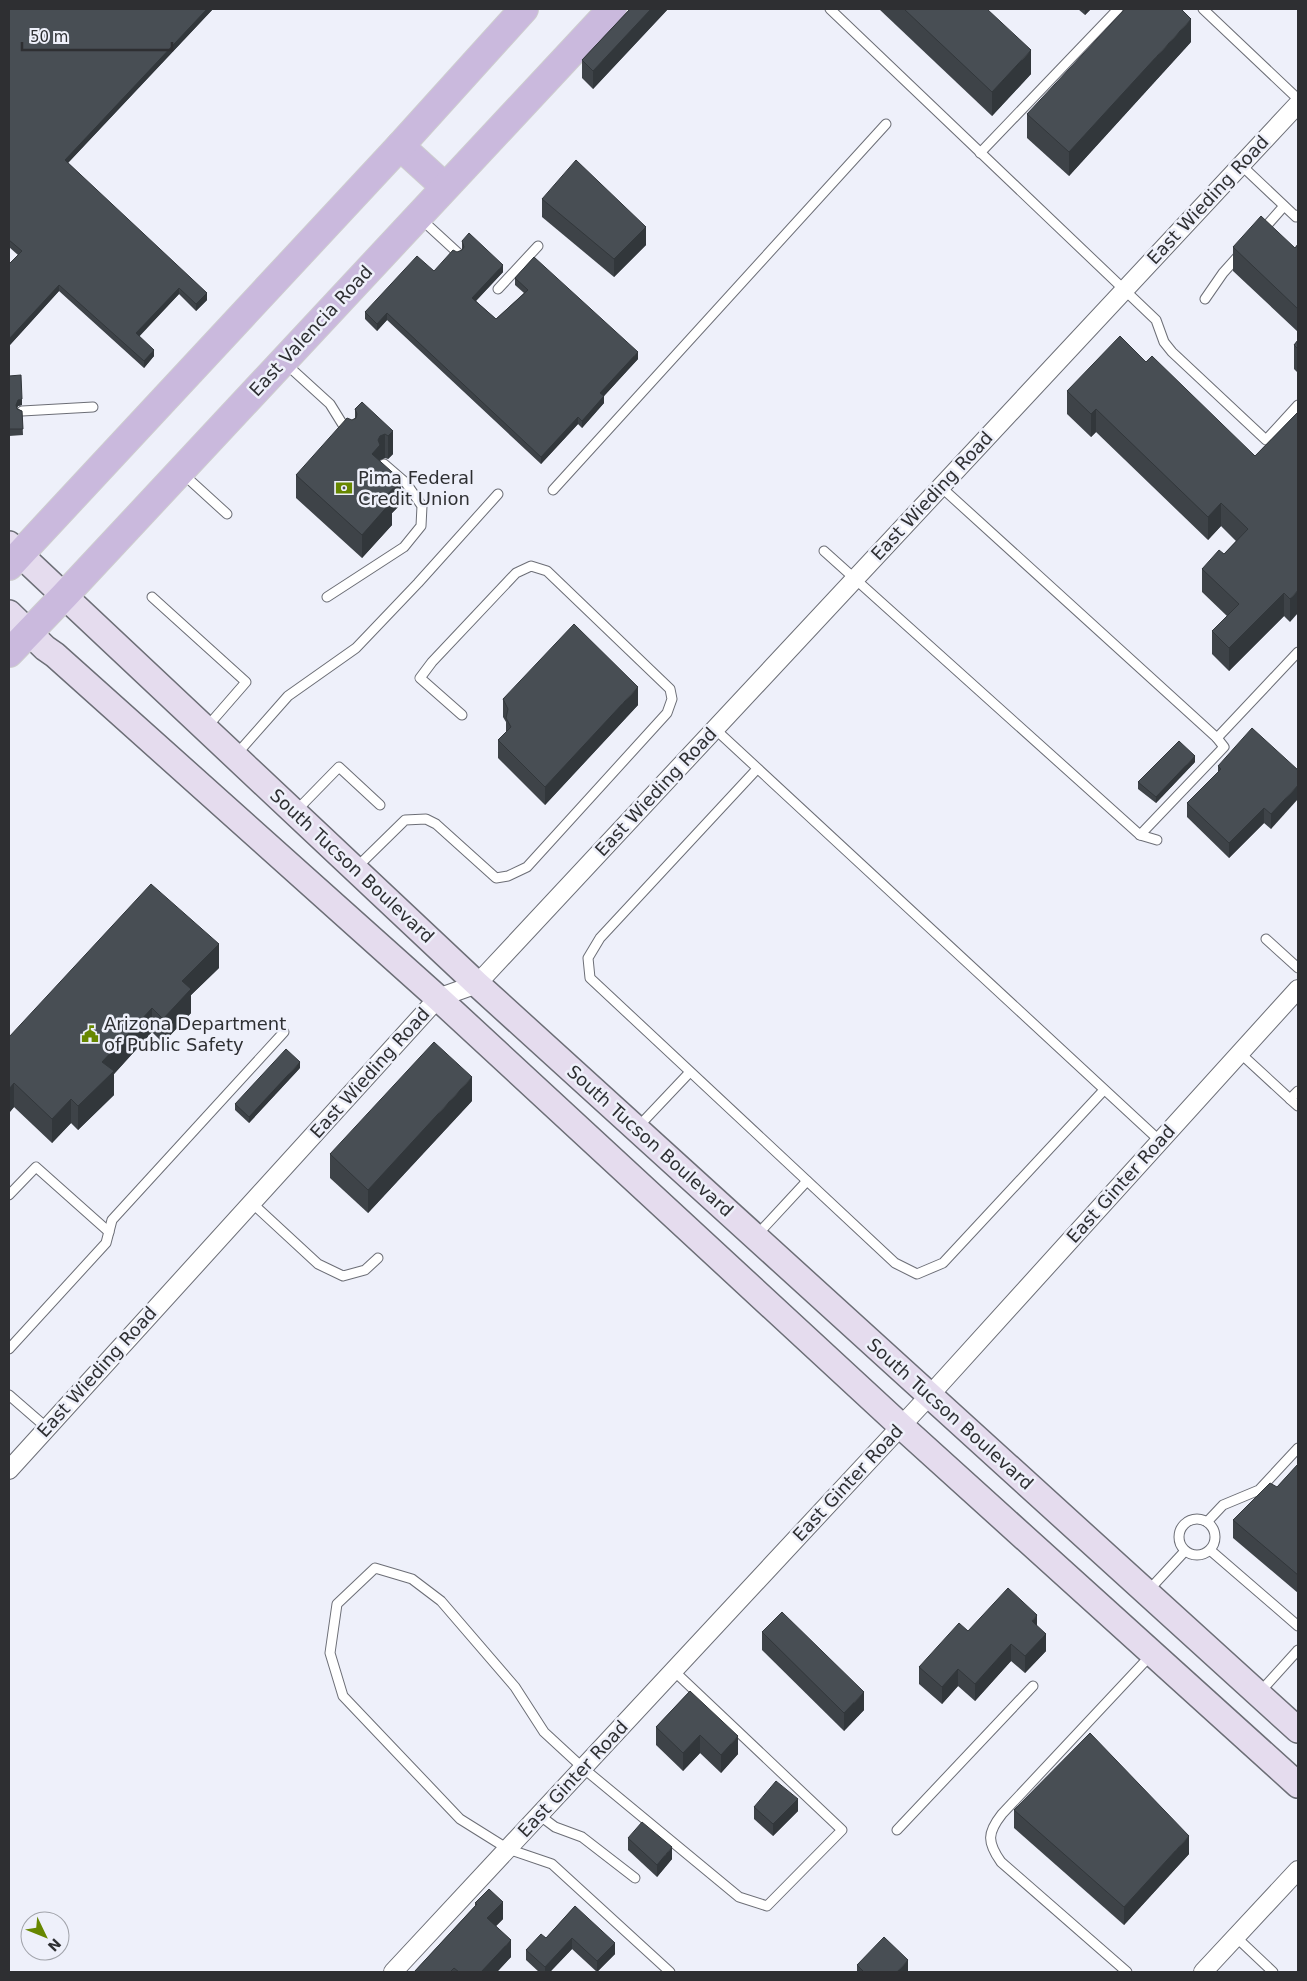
<svg xmlns="http://www.w3.org/2000/svg" width="1307" height="1981" viewBox="0 0 1307 1981" font-family="'DejaVu Sans',sans-serif">
<style>
.lines{fill:none;stroke-linecap:round;stroke-linejoin:round}
.service-casing{stroke:#6c6e76;stroke-width:11}
.minor-casing{stroke:#6c6e76;stroke-width:20}
.secondary-casing{stroke:#6c6e76;stroke-width:28}
.primary-casing{stroke:#cdcdce;stroke-width:30}
.service{stroke:#fff;stroke-width:9}
.minor{stroke:#fff;stroke-width:18}
.secondary{stroke:#e5dcee;stroke-width:25}
.primary{stroke:#cab9dd;stroke-width:28}
.wall{fill:#3e4348}
.shaded-wall{fill:#32373b}
.building{fill:#484e54;stroke:#32373b}
.labels{text-anchor:middle;stroke-width:5;stroke-linejoin:round;paint-order:stroke}
.street-label{font-size:18px;fill:#2e2f32;stroke:#eef0fa}
.poi-label{font-size:18px;fill:#2e2f32;stroke:#eef0fa;text-anchor:start}
</style>
<rect width="100%" height="100%" fill="#eef0fa"/>
<g class="lines">
<g class="service-casing">
<g id="service">
<path d="M 830,9 L 1156,320 L 1164,342 L 1172,352 L 1266,440 L 1298,405"/>
<path d="M 1203,9 L 1298,99"/>
<path d="M 980,153 L 1118,9"/>
<path d="M 1241,165 L 1296,217 L 1298,215"/>
<path d="M 421,219 L 458,253"/>
<path d="M 1261,232 L 1284,206"/>
<path d="M 498,289 L 538,246"/>
<path d="M 1205,299 L 1223,273 L 1240,254"/>
<path d="M 285,363 L 330,404 L 348,433"/>
<path d="M 22,411 L 93,407"/>
<path d="M 182,473 L 227,514"/>
<path d="M 941,487 L 1217,738 L 1298,652"/>
<path d="M 553,490 L 886,124"/>
<path d="M 824,551 L 1140,835 L 1224,747 L 1217,738"/>
<path d="M 152,597 L 246,682 L 206,728"/>
<path d="M 327,597 L 404,547 L 421,526 L 422,506 L 406,483 L 384,464"/>
<path d="M 715,729 L 1160,1141"/>
<path d="M 235,756 L 288,696 L 356,648 L 418,583 L 498,494"/>
<path d="M 757,769 L 600,938 L 588,958 L 590,978 L 895,1263 L 917,1274 L 943,1263 L 1104,1090"/>
<path d="M 296,811 L 339,767 L 380,805"/>
<path d="M 1140,835 L 1157,840"/>
<path d="M 355,869 L 405,820 L 426,819 L 436,824 L 496,878 L 508,876 L 527,867 L 667,713 L 672,699 L 670,689 L 547,571 L 531,566 L 516,573 L 432,662 L 420,678 L 462,715"/>
<path d="M 1266,939 L 1298,968"/>
<path d="M 1240,1053 L 1290,1099"/>
<path d="M 1298,1091 L 1290,1099 L 1298,1106"/>
<path d="M 637,1128 L 690,1072"/>
<path d="M 9,1195 L 36,1167 L 109,1232"/>
<path d="M 252,1203 L 318,1264 L 343,1276 L 365,1270 L 378,1258"/>
<path d="M 756,1236 L 807,1181"/>
<path d="M 9,1349 L 106,1243 L 112,1220 L 284,1032"/>
<path d="M 9,1395 L 47,1428"/>
<circle cx="1197" cy="1537" r="18"/>
<path d="M 1207,1522 L 1223,1505 L 1259,1490 L 1298,1448"/>
<path d="M 1210,1550 L 1298,1626"/>
<path d="M 1148,1591 L 1185,1551"/>
<path d="M 1260,1692 L 1298,1650"/>
<path d="M 539,1815 L 555,1827 L 582,1837 L 635,1878"/>
<path d="M 897,1830 L 1033,1686"/>
<path d="M 1236,1937 L 1273,1972"/>
<path d="M 670,1972 L 552,1864 L 508,1849 L 460,1819 L 343,1696 L 330,1653 L 337,1604 L 375,1568 L 412,1579 L 441,1601 L 515,1687 L 544,1732 L 583,1768 L 739,1897 L 767,1906 L 842,1830 L 674,1671"/>
<path d="M 1127,1972 L 1001,1862 C 987,1842 987,1833 1002,1814 L 1151,1655"/>
</g>
</g>
<g class="minor-casing">
<g id="minor">
<path d="M 9,1470 L 438,998 L 477,984 L 1298,104"/>
<path d="M 393,1972 L 930,1395 L 1298,989"/>
<path d="M 1203,1972 L 1298,1870"/>
</g>
</g>
<g class="secondary-casing">
<g id="secondary">
<path d="M 9,544 L 477,984 L 1298,1730"/>
<path d="M 9,613 L 45,648 L 55,655 L 438,998 L 901,1426 L 1298,1785"/>
</g>
</g>
<g class="primary-casing">
<g id="primary">
<path d="M 400,146 L 445,187"/>
<path d="M 9,566 L 400,146 L 524,9"/>
<path d="M 9,653 L 64,596 L 612,9"/>
</g>
</g>
<use href="#service" class="service"/>
<use href="#minor" class="minor"/>
<use href="#secondary" class="secondary"/>
<use href="#primary" class="primary"/>
</g>
<g class="wall">
<path d="M 9,9 L 213,9 L 68,163 L 207,300 L 196,311 L 179,294 L 139,336 L 154,356 L 144,368 L 59,291 L 9,346 L 9,264 L 18,255 L 9,247 Z"/>
<path d="M 630,9 L 668,9 L 593,89 L 582,78 L 582,60 Z"/>
<path d="M 879,9 L 987,9 L 1031,74 L 992,116 Z"/>
<path d="M 1078,9 L 1091,9 L 1085,15 Z"/>
<path d="M 1191,42 L 1069,176 L 1027,138 L 1027,114 Z"/>
<path d="M 542,199 L 646,245 L 614,277 L 542,217 Z"/>
<path d="M 462,241 L 503,272 L 476,301 L 496,319 L 524,293 L 515,285 L 515,278 L 638,359 L 604,396 L 604,403 L 582,428 L 578,424 L 541,464 L 387,320 L 377,331 L 365,319 L 365,312 L 434,271 L 457,252 L 462,250 Z"/>
<path d="M 1298,244 L 1298,332 L 1233,271 L 1233,247 L 1295,248 Z"/>
<path d="M 1298,340 L 1298,373 L 1294,369 L 1294,345 Z"/>
<path d="M 1146,362 L 1255,456 L 1298,412 L 1290,622 L 1284,616 L 1229,671 L 1212,654 L 1212,631 L 1227,616 L 1202,592 L 1202,569 L 1224,554 L 1236,541 L 1221,526 L 1208,540 L 1096,432 L 1091,437 L 1067,414 L 1067,391 Z"/>
<path d="M 9,376 L 22,405 L 18,406 L 17,408 L 22,411 L 23,435 L 9,436 Z"/>
<path d="M 355,409 L 393,431 L 393,454 L 388,459 L 385,458 L 380,460 L 380,461 L 401,504 L 392,513 L 392,525 L 362,558 L 296,498 L 296,475 L 352,420 L 355,418 Z"/>
<path d="M 503,699 L 638,705 L 545,805 L 498,758 L 498,740 L 506,732 L 506,722 L 503,717 Z"/>
<path d="M 1195,762 L 1156,803 L 1138,789 L 1138,782 Z"/>
<path d="M 1218,766 L 1298,770 L 1271,829 L 1264,823 L 1229,858 L 1187,817 L 1187,803 L 1218,772 Z"/>
<path d="M 219,968 L 191,995 L 191,1013 L 163,1043 L 152,1032 L 114,1074 L 114,1095 L 78,1130 L 71,1123 L 52,1143 L 14,1107 L 9,1113 L 9,1037 Z"/>
<path d="M 300,1068 L 249,1123 L 235,1110 L 235,1104 Z"/>
<path d="M 472,1101 L 368,1213 L 330,1178 L 330,1154 Z"/>
<path d="M 1298,1464 L 1298,1593 L 1233,1538 L 1233,1520 L 1277,1487 Z"/>
<path d="M 1037,1626 L 1046,1651 L 1025,1673 L 1011,1661 L 975,1701 L 958,1686 L 942,1704 L 919,1684 L 919,1667 L 968,1631 Z"/>
<path d="M 762,1632 L 864,1710 L 844,1731 L 762,1650 Z"/>
<path d="M 690,1691 L 738,1754 L 721,1773 L 700,1753 L 683,1771 L 656,1745 L 656,1727 Z"/>
<path d="M 754,1807 L 798,1811 L 773,1836 L 754,1819 Z"/>
<path d="M 1014,1810 L 1189,1854 L 1124,1925 L 1014,1828 Z"/>
<path d="M 628,1838 L 672,1859 L 657,1877 L 628,1850 Z"/>
<path d="M 475,1903 L 503,1919 L 496,1926 L 511,1957 L 497,1972 L 414,1972 L 475,1906 Z"/>
<path d="M 575,1906 L 615,1954 L 597,1972 L 572,1949 L 550,1972 L 539,1972 L 526,1960 L 526,1950 L 546,1938 Z"/>
<path d="M 857,1965 L 908,1972 L 857,1972 Z"/>
</g>
<g class="shaded-wall">
<path d="M 207,9 L 213,9 L 65,166 L 65,160 Z"/>
<path d="M 651,9 L 668,9 L 593,89 L 593,71 Z"/>
<path d="M 1085,9 L 1091,9 L 1085,15 Z"/>
<path d="M 1191,19 L 1191,42 L 1069,176 L 1069,152 Z"/>
<path d="M 1031,50 L 1031,74 L 992,116 L 992,92 Z"/>
<path d="M 646,227 L 646,245 L 614,277 L 614,259 Z"/>
<path d="M 503,265 L 503,272 L 472,305 L 472,298 Z"/>
<path d="M 59,285 L 59,291 L 9,346 L 9,339 Z"/>
<path d="M 179,288 L 179,294 L 136,340 L 136,333 Z"/>
<path d="M 207,293 L 207,300 L 196,311 L 196,304 Z"/>
<path d="M 387,313 L 387,320 L 377,331 L 377,324 Z"/>
<path d="M 154,350 L 154,356 L 144,368 L 144,361 Z"/>
<path d="M 638,352 L 638,359 L 604,396 L 604,403 L 582,428 L 582,421 L 600,393 Z"/>
<path d="M 22,399 L 22,405 L 18,406 L 16,411 L 16,405 L 18,400 Z"/>
<path d="M 1096,409 L 1096,432 L 1091,437 L 1091,414 Z"/>
<path d="M 578,417 L 578,424 L 541,464 L 541,457 Z"/>
<path d="M 393,431 L 393,454 L 388,459 L 388,436 Z"/>
<path d="M 385,434 L 385,458 L 380,460 L 380,469 L 372,454 L 380,436 Z"/>
<path d="M 401,480 L 401,504 L 392,513 L 392,525 L 362,558 L 362,535 L 386,496 Z"/>
<path d="M 1221,503 L 1221,526 L 1208,540 L 1208,517 Z"/>
<path d="M 1298,590 L 1298,613 L 1290,622 L 1290,599 Z"/>
<path d="M 1284,593 L 1284,616 L 1229,671 L 1229,648 Z"/>
<path d="M 638,687 L 638,705 L 545,805 L 545,787 Z"/>
<path d="M 1195,756 L 1195,762 L 1156,803 L 1156,797 Z"/>
<path d="M 1298,785 L 1298,799 L 1271,829 L 1271,814 Z"/>
<path d="M 1264,808 L 1264,823 L 1229,858 L 1229,843 Z"/>
<path d="M 219,944 L 219,968 L 191,995 L 191,1013 L 163,1043 L 163,1019 L 182,981 Z"/>
<path d="M 152,1008 L 152,1032 L 114,1074 L 114,1095 L 78,1130 L 78,1106 L 102,1062 Z"/>
<path d="M 300,1062 L 300,1068 L 249,1123 L 249,1117 Z"/>
<path d="M 472,1077 L 472,1101 L 368,1213 L 368,1190 Z"/>
<path d="M 14,1083 L 14,1107 L 9,1113 L 9,1089 Z"/>
<path d="M 71,1099 L 71,1123 L 52,1143 L 52,1119 Z"/>
<path d="M 1037,1615 L 1037,1632 L 1032,1621 Z"/>
<path d="M 1046,1634 L 1046,1651 L 1025,1673 L 1025,1656 Z"/>
<path d="M 1011,1644 L 1011,1661 L 975,1701 L 975,1684 Z"/>
<path d="M 958,1669 L 958,1686 L 942,1704 L 942,1687 Z"/>
<path d="M 864,1692 L 864,1710 L 844,1731 L 844,1713 Z"/>
<path d="M 700,1735 L 700,1753 L 683,1771 L 683,1753 Z"/>
<path d="M 738,1736 L 738,1754 L 721,1773 L 721,1755 Z"/>
<path d="M 798,1799 L 798,1811 L 773,1836 L 773,1824 Z"/>
<path d="M 1189,1836 L 1189,1854 L 1124,1925 L 1124,1907 Z"/>
<path d="M 672,1847 L 672,1859 L 657,1877 L 657,1865 Z"/>
<path d="M 503,1902 L 503,1919 L 487,1935 L 487,1918 Z"/>
<path d="M 572,1938 L 572,1949 L 550,1972 L 545,1972 L 545,1967 Z"/>
<path d="M 511,1940 L 511,1957 L 497,1972 L 481,1972 Z"/>
<path d="M 615,1943 L 615,1954 L 597,1972 L 597,1961 Z"/>
<path d="M 908,1960 L 908,1972 L 897,1972 Z"/>
</g>
<g class="building">
<path d="M 9,9 L 207,9 L 65,160 L 207,293 L 196,304 L 179,288 L 136,333 L 154,350 L 144,361 L 59,285 L 9,339 L 9,264 L 22,251 L 9,240 Z"/>
<path d="M 630,9 L 651,9 L 593,71 L 582,60 Z"/>
<path d="M 904,9 L 987,9 L 1031,50 L 992,92 Z"/>
<path d="M 1125,9 L 1181,9 L 1191,19 L 1069,152 L 1027,114 Z"/>
<path d="M 576,160 L 646,227 L 614,259 L 542,199 Z"/>
<path d="M 1261,216 L 1295,248 L 1298,244 L 1298,309 L 1233,247 Z"/>
<path d="M 469,233 L 503,265 L 472,298 L 496,319 L 528,290 L 515,278 L 534,257 L 638,352 L 600,393 L 604,396 L 582,421 L 578,417 L 541,457 L 387,313 L 377,324 L 365,312 L 417,256 L 434,271 L 453,250 L 457,252 L 462,250 L 464,247 L 462,241 Z"/>
<path d="M 1120,336 L 1146,362 L 1152,356 L 1255,456 L 1298,412 L 1298,590 L 1290,599 L 1284,593 L 1229,648 L 1212,631 L 1239,604 L 1202,569 L 1219,550 L 1224,554 L 1248,529 L 1221,503 L 1208,517 L 1096,409 L 1091,414 L 1067,391 Z"/>
<path d="M 1298,340 L 1298,349 L 1294,345 Z"/>
<path d="M 21,375 L 22,399 L 18,400 L 16,405 L 17,409 L 22,411 L 23,429 L 9,429 L 9,376 Z"/>
<path d="M 362,402 L 393,431 L 388,436 L 385,434 L 380,436 L 378,440 L 380,445 L 372,454 L 401,480 L 386,496 L 392,501 L 362,535 L 296,475 L 347,418 L 352,420 L 356,418 L 357,414 L 355,409 Z"/>
<path d="M 574,624 L 638,687 L 545,787 L 498,740 L 511,727 L 506,718 L 508,709 L 503,699 Z"/>
<path d="M 1252,728 L 1298,770 L 1298,785 L 1271,814 L 1264,808 L 1229,843 L 1187,803 L 1221,769 L 1218,766 Z"/>
<path d="M 1179,741 L 1195,756 L 1156,797 L 1138,782 Z"/>
<path d="M 151,884 L 219,944 L 182,981 L 191,989 L 163,1019 L 152,1008 L 102,1062 L 114,1071 L 78,1106 L 71,1099 L 52,1119 L 14,1083 L 9,1089 L 9,1037 Z"/>
<path d="M 434,1042 L 472,1077 L 368,1190 L 330,1154 Z"/>
<path d="M 286,1049 L 300,1062 L 249,1117 L 235,1104 Z"/>
<path d="M 1298,1464 L 1298,1575 L 1233,1520 L 1270,1483 L 1277,1487 Z"/>
<path d="M 1008,1588 L 1037,1615 L 1032,1621 L 1046,1634 L 1025,1656 L 1011,1644 L 975,1684 L 958,1669 L 942,1687 L 919,1667 L 959,1623 L 968,1631 Z"/>
<path d="M 782,1612 L 864,1692 L 844,1713 L 762,1632 Z"/>
<path d="M 690,1691 L 738,1736 L 721,1755 L 700,1735 L 683,1753 L 656,1727 Z"/>
<path d="M 1090,1733 L 1189,1836 L 1124,1907 L 1014,1810 Z"/>
<path d="M 776,1781 L 798,1799 L 773,1824 L 754,1807 Z"/>
<path d="M 642,1822 L 672,1847 L 657,1865 L 628,1838 Z"/>
<path d="M 489,1889 L 503,1902 L 487,1918 L 511,1940 L 481,1972 L 459,1972 L 454,1968 L 450,1972 L 414,1972 L 477,1904 L 475,1903 Z"/>
<path d="M 575,1906 L 615,1943 L 597,1961 L 572,1938 L 545,1967 L 526,1950 L 541,1934 L 546,1938 Z"/>
<path d="M 884,1937 L 908,1960 L 897,1972 L 864,1972 L 857,1965 Z"/>
</g>
<defs>
<g id="bank-bare" transform="scale(1.35)"><path d="M-6-4H6V4H-6ZM0-2.3a2.3 2.3 0 1 0 0 4.6a2.3 2.3 0 1 0 0-4.6Z" fill="#678700" stroke="#eef0fa" stroke-width="2.5" paint-order="stroke"/></g>
<g id="civic-bare" transform="scale(1.35)"><path d="M-.6-6.5H3V-4.5H.6V-3L4-1V1h2V6H-6V1h2V-1L-.6-3ZM-1.2 2.5V6h2.4V2.5Z" fill="#678700" stroke="#eef0fa" stroke-width="2.5" paint-order="stroke"/></g>
</defs>
<g fill-rule="evenodd">
<use href="#bank-bare" x="344" y="488"/>
<use href="#civic-bare" x="90" y="1034"/>
</g>
<g class="labels">
<g class="street-label">
<text transform="translate(1208 200) rotate(-47)" y="6">East Wieding Road</text>
<text transform="translate(311 331) rotate(-47)" y="6">East Valencia Road</text>
<text transform="translate(932 496) rotate(-47)" y="6">East Wieding Road</text>
<text transform="translate(656 792) rotate(-47)" y="6">East Wieding Road</text>
<text transform="translate(352 866) rotate(43)" y="6">South Tucson Boulevard</text>
<text transform="translate(370 1073) rotate(-48)" y="6">East Wieding Road</text>
<text transform="translate(650 1141) rotate(42)" y="6">South Tucson Boulevard</text>
<text transform="translate(1121 1184) rotate(-48)" y="6">East Ginter Road</text>
<text transform="translate(97 1372) rotate(-48)" y="6">East Wieding Road</text>
<text transform="translate(950 1414) rotate(42)" y="6">South Tucson Boulevard</text>
<text transform="translate(848 1483) rotate(-47)" y="6">East Ginter Road</text>
<text transform="translate(573 1779) rotate(-47)" y="6">East Ginter Road</text>
</g>
<g class="poi-label">
<text x="358" y="484">Pima Federal<tspan x="358" dy="21">Credit Union</tspan></text>
<text x="104" y="1030">Arizona Department<tspan x="104" dy="21">of Public Safety</tspan></text>
</g>
</g>
<rect width="1307" height="1981" fill="none" stroke="#2e2f32" stroke-width="20"/>
<g transform="translate(45 1936) rotate(133)"><circle r="24" fill="#eef0fa" stroke="#a1a3aa"/>
<path d="M0-4L9 19L0 12L-9 19Z" fill="#678700"/>
<text y="-8" font-size="14" font-weight="bold" text-anchor="middle" fill="#2e2f32">N</text>
</g>
<path d="M22 42v8h150v-8" fill="none" stroke="#2e2f32" stroke-width="2.5"/>
<text x="30" y="42" font-size="15" fill="#2e2f32" stroke="#eef0fa" stroke-width="4" paint-order="stroke">50 m</text>
</svg>
